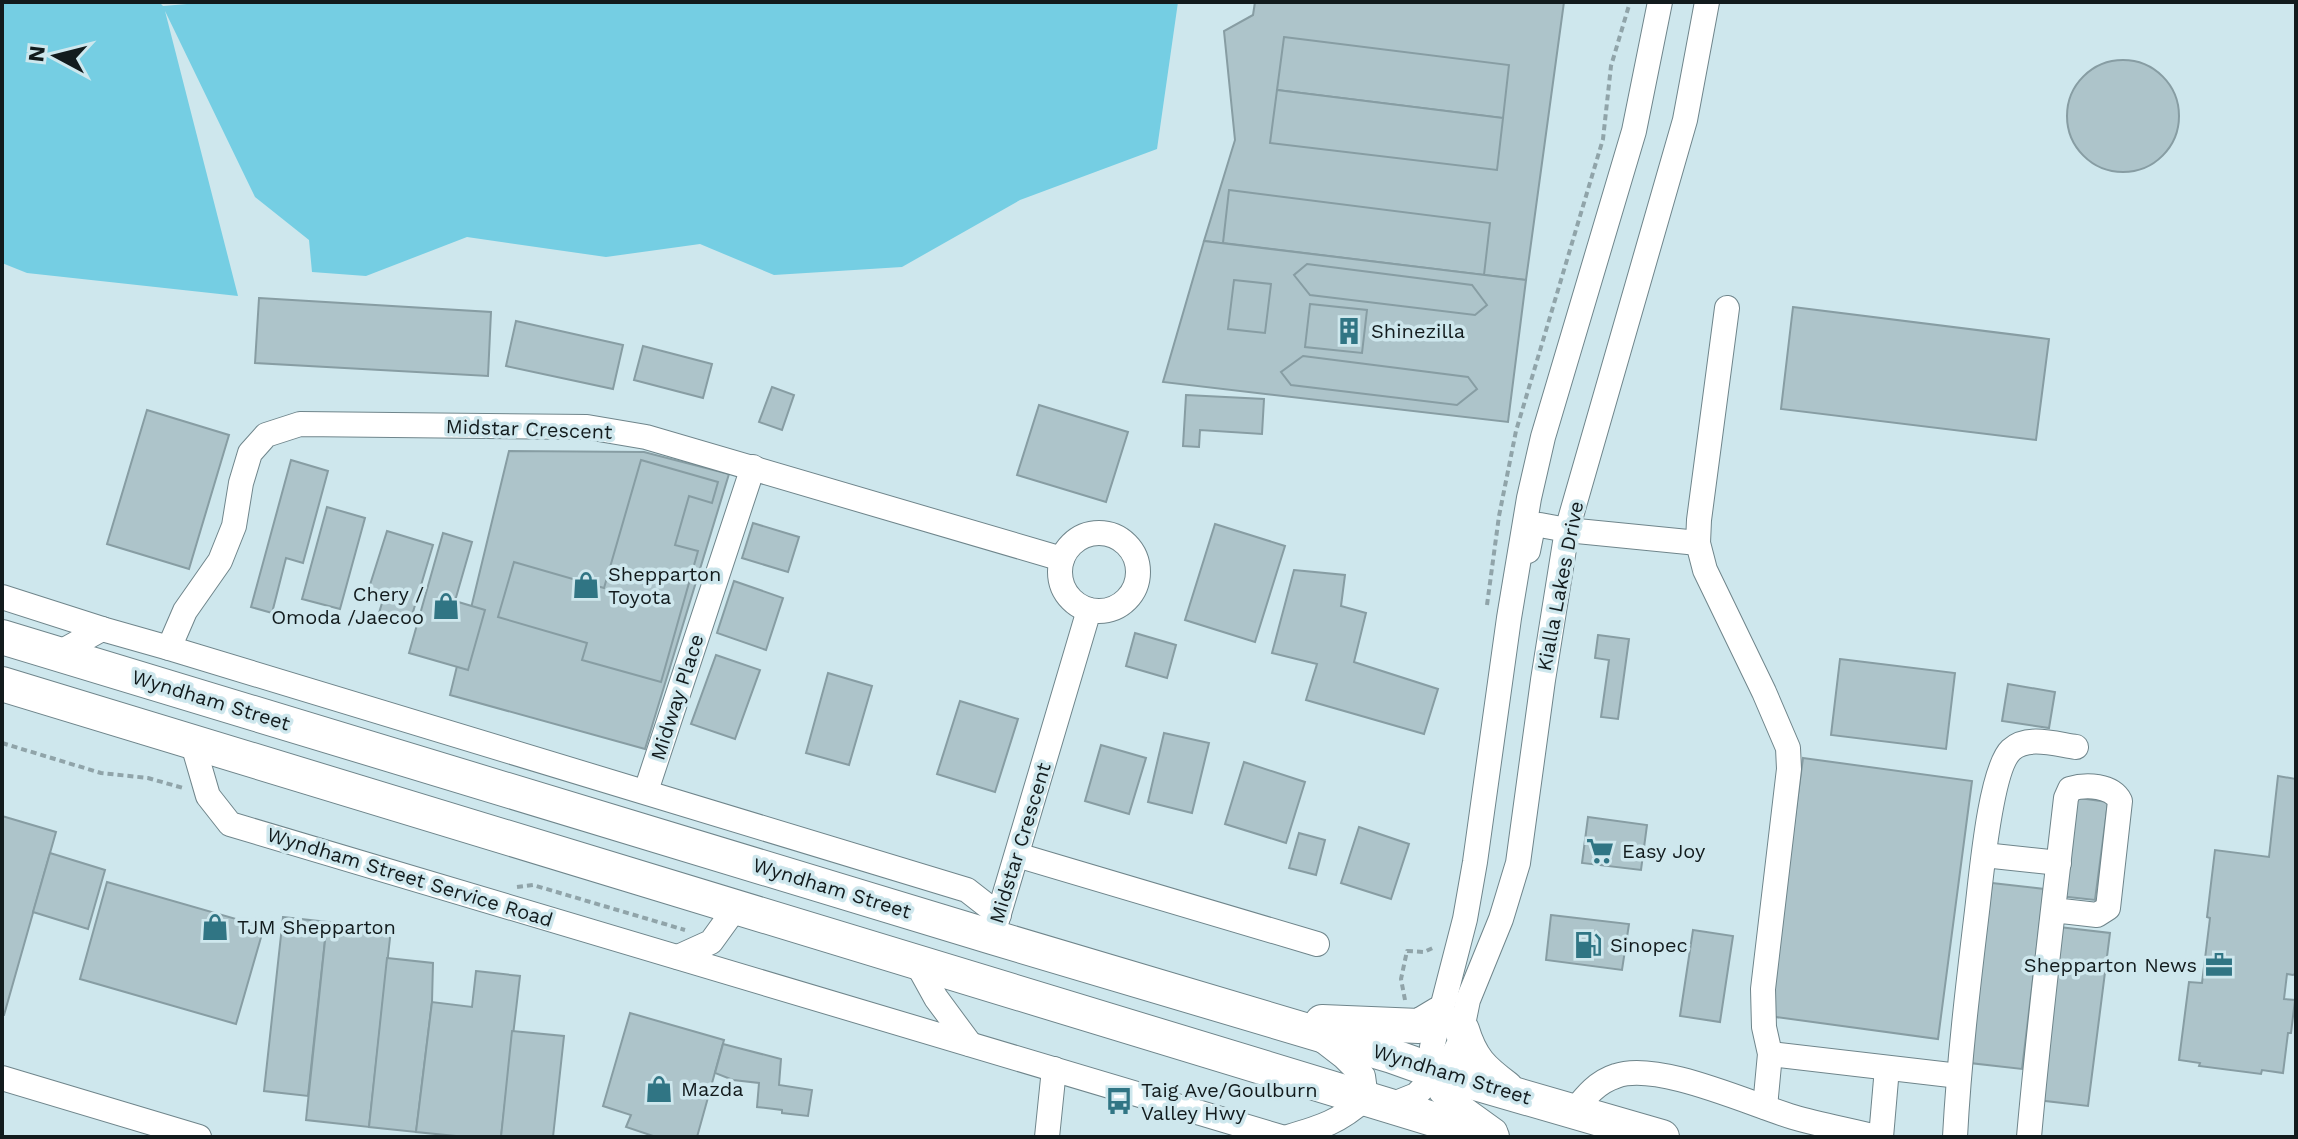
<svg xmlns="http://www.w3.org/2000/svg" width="2298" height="1139" viewBox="0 0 2298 1139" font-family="'Work Sans',sans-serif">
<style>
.green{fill:#75cee3}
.building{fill:#adc4ca;stroke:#879da3;stroke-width:2}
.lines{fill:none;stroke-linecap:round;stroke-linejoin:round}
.minor-casing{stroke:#6f858b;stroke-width:26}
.highway-casing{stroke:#6f858b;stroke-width:36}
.path{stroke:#90a4a9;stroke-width:4;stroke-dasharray:6 4;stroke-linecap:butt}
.minor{stroke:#fff;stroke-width:24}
.highway{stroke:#fff;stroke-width:34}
.labels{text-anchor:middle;stroke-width:7;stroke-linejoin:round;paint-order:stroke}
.poi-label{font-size:20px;fill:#121b1d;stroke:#cee7ed;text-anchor:start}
.street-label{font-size:20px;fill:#121b1d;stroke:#cee7ed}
</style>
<rect width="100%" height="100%" fill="#cee7ed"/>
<path class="green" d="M 2,2 L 159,2 L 163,6 L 211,2 L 1178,2 L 1157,149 L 1020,200 L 902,267 L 774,275 L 700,244 L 606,257 L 467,237 L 366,276 L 312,272 L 309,240 L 255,197 L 165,11 L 238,296 L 27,273 L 2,263 Z"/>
<g class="building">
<path d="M 1255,2 L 1564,2 L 1526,280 L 1204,241 L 1235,140 L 1224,31 L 1253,15 Z"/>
<path d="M 1284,37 L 1509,65 L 1503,118 L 1277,90 Z"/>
<circle cx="2123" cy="116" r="56"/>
<path d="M 1277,90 L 1503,118 L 1497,170 L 1270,143 Z"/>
<path d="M 1229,190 L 1490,223 L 1484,275 L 1223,243 Z"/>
<path d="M 1204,241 L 1526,280 L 1508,422 L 1163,382 Z"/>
<path d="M 1307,264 L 1472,285 L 1487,305 L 1475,315 L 1310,295 L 1294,275 Z"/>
<path d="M 1234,280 L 1271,284 L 1265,333 L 1228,329 Z"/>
<path d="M 259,298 L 491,312 L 488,376 L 255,363 Z"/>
<path d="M 1310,304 L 1367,310 L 1362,353 L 1305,347 Z"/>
<path d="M 1793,307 L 2049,339 L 2036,440 L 1781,409 Z"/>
<path d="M 516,321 L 623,345 L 613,389 L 506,366 Z"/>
<path d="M 643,346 L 712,364 L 703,398 L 634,380 Z"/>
<path d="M 1303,356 L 1468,377 L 1477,389 L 1457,405 L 1291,385 L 1281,372 Z"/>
<path d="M 772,387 L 794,395 L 782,430 L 759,422 Z"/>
<path d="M 1186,395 L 1264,399 L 1262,434 L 1200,430 L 1199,447 L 1183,446 Z"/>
<path d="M 1039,405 L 1128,432 L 1106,502 L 1017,475 Z"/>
<path d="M 147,410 L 229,435 L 189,569 L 107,544 Z"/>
<path d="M 509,451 L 644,452 L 729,474 L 645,749 L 450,695 Z"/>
<path d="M 291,460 L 328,471 L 303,563 L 286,558 L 272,613 L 251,607 Z"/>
<path d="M 641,460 L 718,482 L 712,503 L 689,496 L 675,545 L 698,551 L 661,682 L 582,660 L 587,643 L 498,617 L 514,562 L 604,588 Z"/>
<path d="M 327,507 L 365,518 L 340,609 L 302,599 Z"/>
<path d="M 753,523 L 799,537 L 788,572 L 742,558 Z"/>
<path d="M 1215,524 L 1285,546 L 1255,642 L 1185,620 Z"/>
<path d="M 387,531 L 433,545 L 410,622 L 379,613 L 385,593 L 369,588 Z"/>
<path d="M 443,533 L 472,542 L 455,601 L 485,610 L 468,670 L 409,653 Z"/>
<path d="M 1294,570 L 1345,575 L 1341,606 L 1366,613 L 1354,662 L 1438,689 L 1424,734 L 1306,700 L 1317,664 L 1272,653 Z"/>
<path d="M 734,581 L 783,598 L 766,650 L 717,633 Z"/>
<path d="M 1135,633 L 1176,645 L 1167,678 L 1126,666 Z"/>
<path d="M 1598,635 L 1629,639 L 1618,719 L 1601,717 L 1609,660 L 1595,658 Z"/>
<path d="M 716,655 L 760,670 L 735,739 L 691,724 Z"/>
<path d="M 1840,659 L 1955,673 L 1946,749 L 1831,735 Z"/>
<path d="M 828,673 L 872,686 L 849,765 L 806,753 Z"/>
<path d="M 2008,684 L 2055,692 L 2049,728 L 2002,721 Z"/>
<path d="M 960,701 L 1018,719 L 995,792 L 937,774 Z"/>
<path d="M 1164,733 L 1209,743 L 1192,813 L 1148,802 Z"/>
<path d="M 1101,745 L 1146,758 L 1129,814 L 1085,801 Z"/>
<path d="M 1803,758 L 1972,781 L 1938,1039 L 1768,1016 Z"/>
<path d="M 1244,762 L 1305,782 L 1286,843 L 1225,824 Z"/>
<path d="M 2278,776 L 2296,779 L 2296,973 L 2293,975 L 2287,974 L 2284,999 L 2295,1000 L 2291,1033 L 2288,1033 L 2283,1073 L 2262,1070 L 2261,1074 L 2199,1066 L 2200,1063 L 2179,1060 L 2189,982 L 2202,983 L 2210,918 L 2207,917 L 2215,850 L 2269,857 Z"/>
<path d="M 2072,797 L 2108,802 L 2095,900 L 2059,896 Z"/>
<path d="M 2,816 L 56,832 L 4,1015 L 2,1015 Z"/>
<path d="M 1588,817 L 1647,825 L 1641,870 L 1582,863 Z"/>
<path d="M 1359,827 L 1409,844 L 1391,899 L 1341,883 Z"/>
<path d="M 1299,833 L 1325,840 L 1316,875 L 1289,868 Z"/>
<path d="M 50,853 L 105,870 L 88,929 L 33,912 Z"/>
<path d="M 107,882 L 264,927 L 236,1024 L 80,979 Z"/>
<path d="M 1992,883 L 2044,889 L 2022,1069 L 1970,1063 Z"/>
<path d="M 1551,915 L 1629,924 L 1622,970 L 1546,960 Z"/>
<path d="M 283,917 L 327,922 L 308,1096 L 264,1091 Z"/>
<path d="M 327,922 L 391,929 L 369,1127 L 306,1120 Z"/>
<path d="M 2059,927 L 2110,933 L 2088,1106 L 2037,1100 Z"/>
<path d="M 1693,930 L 1733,936 L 1720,1022 L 1680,1016 Z"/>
<path d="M 387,958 L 433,963 L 432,1002 L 416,1132 L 369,1127 Z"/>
<path d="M 476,971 L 520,976 L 501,1137 L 466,1137 L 416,1132 L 432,1002 L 472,1007 Z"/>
<path d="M 630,1013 L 724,1040 L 697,1137 L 656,1137 L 626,1127 L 631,1115 L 603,1106 Z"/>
<path d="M 512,1031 L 564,1036 L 553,1137 L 501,1137 Z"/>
<path d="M 723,1044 L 781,1059 L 779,1085 L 812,1090 L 808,1116 L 782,1113 L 782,1110 L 757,1107 L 759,1083 L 733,1080 L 715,1073 Z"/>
</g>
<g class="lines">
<g class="minor-casing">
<g id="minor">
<path d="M 1727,308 L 1699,520 L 1698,543 L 1705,570 L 1764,692 L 1788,748 L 1789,769 L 1763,989 L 1764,1027 L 1770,1054 L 1765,1107"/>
<circle cx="1099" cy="572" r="39"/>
<path d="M 1528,551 L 1532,531 L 1536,526 L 1540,525 L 1567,530 L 1698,543"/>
<path d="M 2,597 L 102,629"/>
<path d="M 169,648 L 185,611 L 220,561 L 234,526 L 241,483 L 250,453 L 266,435 L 300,424 L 587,427 L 646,437 L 1062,559"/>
<path d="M 57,654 L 102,629 L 169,648 L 967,890 L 999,915"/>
<path d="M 192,741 L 208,796 L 230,824 L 1281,1137"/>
<path d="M 646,791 L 753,467"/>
<path d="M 1017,855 L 1317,944"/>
<path d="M 1984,855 L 2059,863"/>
<path d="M 995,927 L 1089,610"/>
<path d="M 678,957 L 711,942 L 737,906"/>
<path d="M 915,960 L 936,998 L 970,1044"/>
<path d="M 1770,1054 L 1959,1076"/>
<path d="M 2,1078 L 199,1137"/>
<path d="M 1391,1105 L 1416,1095 L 1451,1059 L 1459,1044 L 1468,1000 L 1501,919 L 1518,863 L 1543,680 L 1567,530 L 1685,120 L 1707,2"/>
<path d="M 1574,1111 C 1586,1096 1597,1082 1616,1076 C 1657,1061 1750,1104 1793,1117 C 1820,1125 1849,1130 1876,1137"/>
<path d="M 1495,1131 L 1441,1092 L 1432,1047 L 1465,919 L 1475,862 L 1509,618 L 1529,498 L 1543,437 L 1634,131 L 1660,2"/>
<path d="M 1047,1137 L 1054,1069"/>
<path d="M 1288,1137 C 1322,1127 1339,1122 1366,1098 L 1363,1076 L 1344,1057 L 1322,1040"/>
<path d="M 1881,1137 L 1887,1068"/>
<path d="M 1955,1137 C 1959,1061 1968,986 1977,911 C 1981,879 1990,770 2011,750 C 2027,735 2055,744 2076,747"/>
<path d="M 2029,1137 C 2039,1024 2053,911 2066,798 L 2070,789 C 2086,784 2112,785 2120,801 L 2108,908 L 2097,915 L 2053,910"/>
</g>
</g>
<g class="highway-casing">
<g id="highway">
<path d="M 2,637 L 992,937 L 1392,1056 L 1437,1072 L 1662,1137"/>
<path d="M 2,684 L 1492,1137"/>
<path d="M 1322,1022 L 1419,1026 L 1439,1014"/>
<path d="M 1462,1030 C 1471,1060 1482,1070 1506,1088"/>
</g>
</g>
<g class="path">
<path d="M 1487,605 L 1499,516 L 1516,431 L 1603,139 L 1611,66 L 1630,2"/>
<path d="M 2,743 L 101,773 L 148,778 L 183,788"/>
<path d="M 517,887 L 533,885 L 685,930"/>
<path d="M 1405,1000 L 1401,979 L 1407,951 L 1424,952 L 1435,947"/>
</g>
<use href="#minor" class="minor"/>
<use href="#highway" class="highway"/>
</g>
<defs>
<g id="building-bare" transform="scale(2.16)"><path d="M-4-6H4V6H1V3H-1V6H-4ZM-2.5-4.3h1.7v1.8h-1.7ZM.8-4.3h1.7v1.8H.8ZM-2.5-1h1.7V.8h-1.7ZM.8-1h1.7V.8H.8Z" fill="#307584" stroke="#cee7ed" stroke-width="2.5" paint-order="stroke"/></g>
<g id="shop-bare" transform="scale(2.16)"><path d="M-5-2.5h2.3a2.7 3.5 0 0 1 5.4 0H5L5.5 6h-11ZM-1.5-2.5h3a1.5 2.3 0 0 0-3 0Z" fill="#307584" stroke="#cee7ed" stroke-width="2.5" paint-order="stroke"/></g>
<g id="supermarket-bare" transform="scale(2.16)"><path d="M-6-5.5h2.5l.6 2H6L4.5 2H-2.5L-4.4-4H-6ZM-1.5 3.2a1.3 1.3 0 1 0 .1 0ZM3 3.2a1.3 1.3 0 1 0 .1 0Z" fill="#307584" stroke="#cee7ed" stroke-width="2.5" paint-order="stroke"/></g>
<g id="fuel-bare" transform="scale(2.16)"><path d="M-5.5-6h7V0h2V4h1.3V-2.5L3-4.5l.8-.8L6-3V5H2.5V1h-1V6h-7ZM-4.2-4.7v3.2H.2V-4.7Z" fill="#307584" stroke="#cee7ed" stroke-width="2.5" paint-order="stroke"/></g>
<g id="office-bare" transform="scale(2.16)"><path d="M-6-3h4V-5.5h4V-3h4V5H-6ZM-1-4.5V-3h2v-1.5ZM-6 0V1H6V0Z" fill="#307584" stroke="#cee7ed" stroke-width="2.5" paint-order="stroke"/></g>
<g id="bus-bare" transform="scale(2.16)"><path d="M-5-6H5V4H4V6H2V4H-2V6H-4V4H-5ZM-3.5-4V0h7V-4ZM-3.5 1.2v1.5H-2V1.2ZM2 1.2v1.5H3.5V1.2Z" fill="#307584" stroke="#cee7ed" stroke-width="2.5" paint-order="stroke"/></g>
</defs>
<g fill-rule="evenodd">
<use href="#building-bare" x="1349" y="331"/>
<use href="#shop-bare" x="586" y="585"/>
<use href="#shop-bare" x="446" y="606"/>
<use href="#supermarket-bare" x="1600" y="851"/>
<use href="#shop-bare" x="215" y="927"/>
<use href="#fuel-bare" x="1588" y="945"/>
<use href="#office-bare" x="2219" y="965"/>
<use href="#shop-bare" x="659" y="1089"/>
<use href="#bus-bare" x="1119" y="1101"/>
</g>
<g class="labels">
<g class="poi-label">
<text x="1371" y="338">Shinezilla</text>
<text x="608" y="581">Shepparton<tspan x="608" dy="23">Toyota</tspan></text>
<text x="424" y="601" text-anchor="end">Chery /<tspan x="424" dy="23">Omoda /Jaecoo</tspan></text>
<text x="1622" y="858">Easy Joy</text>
<text x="237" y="934">TJM Shepparton</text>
<text x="1610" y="952">Sinopec</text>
<text x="2197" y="972" text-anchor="end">Shepparton News</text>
<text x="681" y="1096">Mazda</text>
<text x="1141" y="1097">Taig Ave/Goulburn<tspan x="1141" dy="23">Valley Hwy</tspan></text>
</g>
<g class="street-label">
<text transform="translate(529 429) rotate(2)" y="7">Midstar Crescent</text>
<text transform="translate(1560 586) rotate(-79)" y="7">Kialla Lakes Drive</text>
<text transform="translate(677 697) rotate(-72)" y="7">Midway Place</text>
<text transform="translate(211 700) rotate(17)" y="7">Wyndham Street</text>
<text transform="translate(1020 843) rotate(-73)" y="7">Midstar Crescent</text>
<text transform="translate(410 877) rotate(17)" y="7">Wyndham Street Service Road</text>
<text transform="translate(832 888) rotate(17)" y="7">Wyndham Street</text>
<text transform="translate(1452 1074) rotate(17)" y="7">Wyndham Street</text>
</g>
</g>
<rect width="2298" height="1139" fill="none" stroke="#121b1d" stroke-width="8"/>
<g transform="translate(56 56) rotate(277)" stroke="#cee7ed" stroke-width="6" paint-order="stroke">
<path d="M0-6L14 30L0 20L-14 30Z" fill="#121b1d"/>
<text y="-12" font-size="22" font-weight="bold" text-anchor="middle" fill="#121b1d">N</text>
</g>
</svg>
